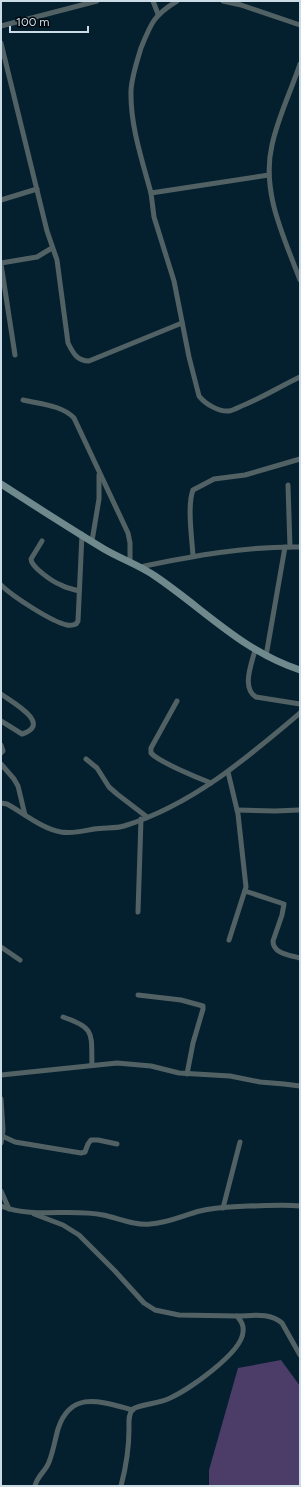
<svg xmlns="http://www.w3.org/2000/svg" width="301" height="1487" viewBox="0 0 301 1487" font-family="Figtree,sans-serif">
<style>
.forest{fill:#4b3d68}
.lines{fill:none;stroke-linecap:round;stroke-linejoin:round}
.street{stroke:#526264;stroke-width:5}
.secondary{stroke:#6f898d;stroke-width:7}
</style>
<rect width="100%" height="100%" fill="#04202f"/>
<path class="forest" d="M 281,1360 L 300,1386 L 300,1486 L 209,1486 L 209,1470 L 238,1368 Z"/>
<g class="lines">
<g class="street">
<path d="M 153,1 L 158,14"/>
<path d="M 223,1 L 241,5 L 300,25"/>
<path d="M 1,26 L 97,1"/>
<path d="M 1,43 L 47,231 L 57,260 L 68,343 C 73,353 77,361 89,361 L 182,323"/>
<path d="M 300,64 C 291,91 278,117 272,145 C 261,192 284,237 300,280"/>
<path d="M 269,175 L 151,193 L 154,217 L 174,281 L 189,357 L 199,396 C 205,404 219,412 229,411 C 234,410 239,407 244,405 C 263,397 281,386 300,377"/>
<path d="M 151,193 C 142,160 130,125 131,90 C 132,76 137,61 141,48 C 151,23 154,15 177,1"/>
<path d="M 1,200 L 37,189"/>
<path d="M 1,263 L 37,257 L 52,248"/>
<path d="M 1,264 L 15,355"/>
<path d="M 23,400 C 39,404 62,405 74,418 L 128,533 L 130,543 L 130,562"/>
<path d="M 288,485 L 290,547"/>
<path d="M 42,541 L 31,559 C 31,567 53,582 61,585 C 66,588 73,589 79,591"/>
<path d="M 92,541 L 99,499 L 99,475"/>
<path d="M 193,556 C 192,538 187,506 193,490 L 214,479 L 245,475 L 300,459"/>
<path d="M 140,567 C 192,556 247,546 300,547"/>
<path d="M 1,585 C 12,596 52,622 67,625 C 71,626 73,625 76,624 L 78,621 L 82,534"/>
<path d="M 255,650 C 252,663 241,688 256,697 L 300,704"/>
<path d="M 266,656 L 285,547"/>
<path d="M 1,694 C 12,702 53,724 22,734 L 1,721"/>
<path d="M 177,701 L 151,748 L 151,753 C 159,762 198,778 211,783"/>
<path d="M 1,745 L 3,751 L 1,753"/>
<path d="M 86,759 L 97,768 L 109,787 L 117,794 L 147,817"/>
<path d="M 1,764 L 14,779 L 18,786 L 25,815"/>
<path d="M 228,772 L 238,814 L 246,887 L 229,940"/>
<path d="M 1,803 L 7,804 C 25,814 41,828 61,832 C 73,834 83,831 94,829 C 104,827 114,829 124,826 C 192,805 247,758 300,713"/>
<path d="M 237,810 L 275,811 L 299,810"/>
<path d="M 245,891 L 284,904 L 282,915 L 273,941 C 273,954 290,955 300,958"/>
<path d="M 138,912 L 141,819"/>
<path d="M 1,947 L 20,960"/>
<path d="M 138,995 L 181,1000 L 203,1006 L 203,1009 L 193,1043 L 187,1074"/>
<path d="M 63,1017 C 96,1028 91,1034 92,1065"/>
<path d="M 1,1075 L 117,1063 L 151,1066 L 179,1073 L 230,1076 L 260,1082 L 284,1084 L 300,1086"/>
<path d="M 1,1099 L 3,1130 L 1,1143"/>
<path d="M 2,1136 L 15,1142 L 81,1153 L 85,1152 L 88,1144 L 91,1140 L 98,1140 L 117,1144"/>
<path d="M 1,1191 L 9,1209"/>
<path d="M 1,1206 C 34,1219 69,1208 103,1215 C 118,1218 135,1226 150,1224 C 168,1223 184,1215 200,1211 C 216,1207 233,1207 248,1206 C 266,1206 283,1204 300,1206"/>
<path d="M 223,1208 L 240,1142"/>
<path d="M 34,1214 L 63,1225 L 79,1235 L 115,1271 L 144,1303 L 155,1310 L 179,1315 L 237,1316"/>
<path d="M 35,1486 C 37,1476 46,1471 49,1462 C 53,1452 55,1440 58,1429 C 71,1389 102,1402 133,1410"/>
<path d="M 121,1486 C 126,1467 129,1448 129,1429 C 129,1422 128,1414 133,1409 C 138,1405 160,1403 168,1399 C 187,1391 242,1353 243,1332 C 244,1325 241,1321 237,1316 C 252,1316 269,1312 282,1323 L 300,1355"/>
</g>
<path class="secondary" d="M 1,484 C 35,506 69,528 104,549 C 121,559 139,565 155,576 C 204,609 242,651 300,670"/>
</g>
<rect width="301" height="1487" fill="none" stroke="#ccdce6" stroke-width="4"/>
<path d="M10 26v6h78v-6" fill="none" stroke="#ccdce6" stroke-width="2"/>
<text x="16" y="26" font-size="12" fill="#ccdce6" stroke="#01080f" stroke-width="3" paint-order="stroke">100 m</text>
</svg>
